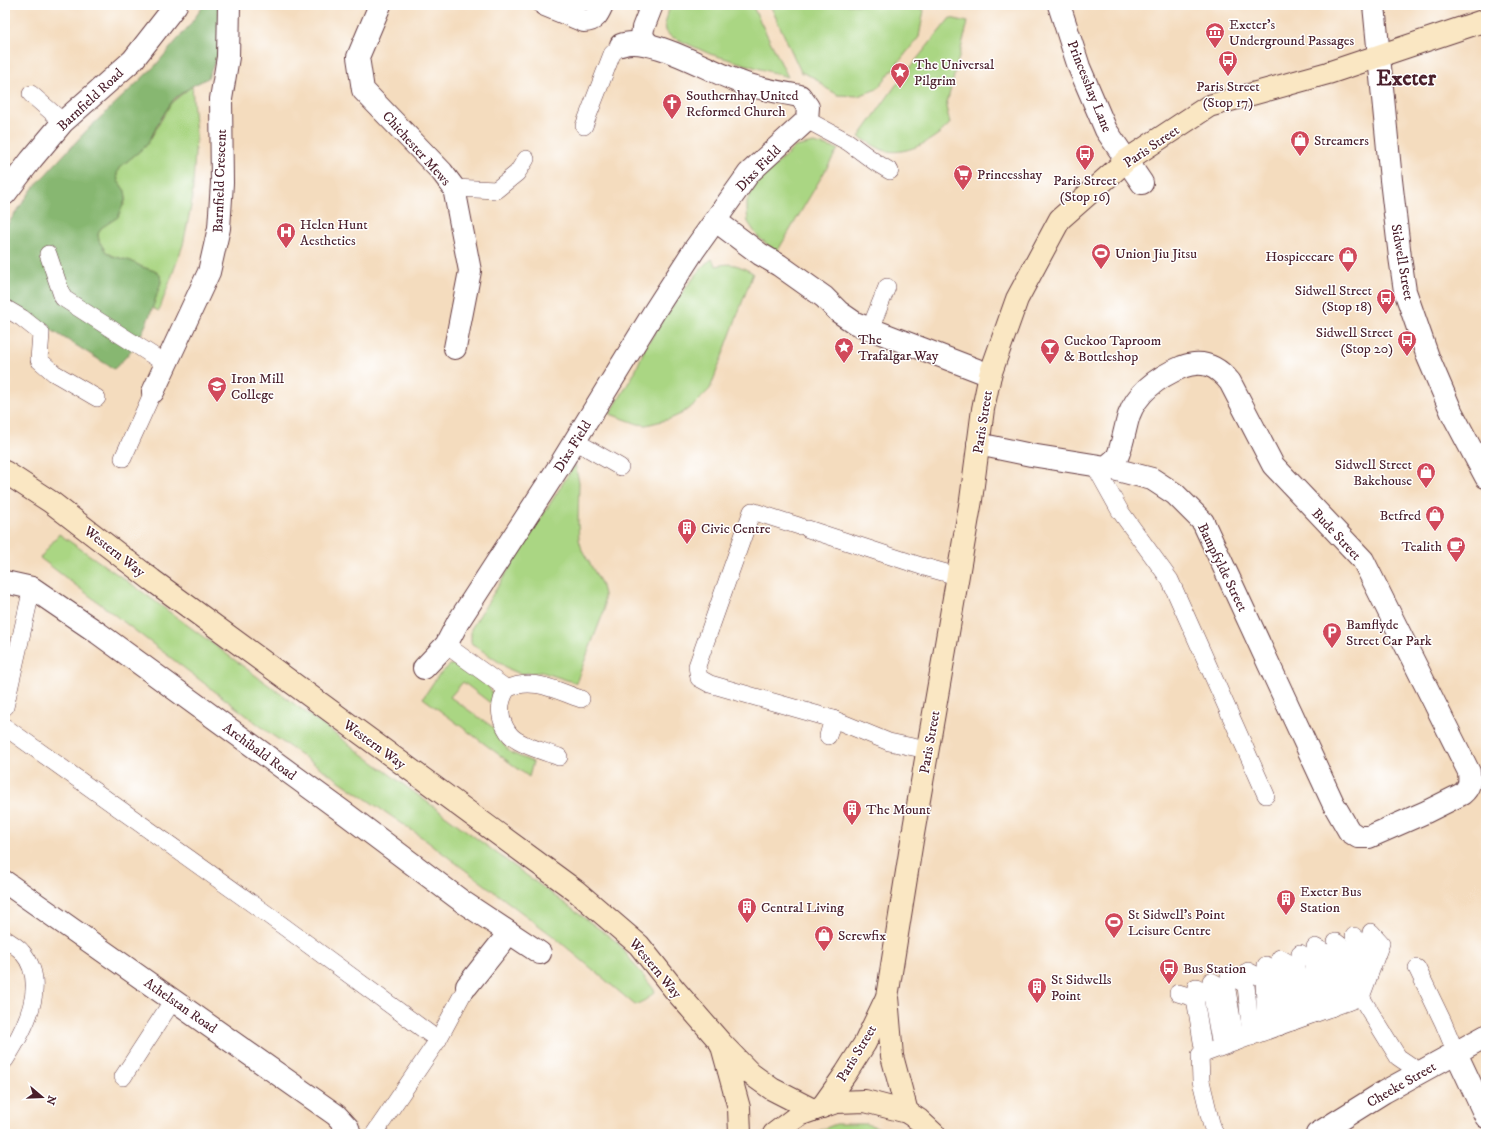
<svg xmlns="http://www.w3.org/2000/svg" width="1491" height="1139" viewBox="0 0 1491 1139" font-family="'IM FELL DW Pica',serif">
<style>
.green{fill:#aad683;stroke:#7a7a57}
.forest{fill:#87b771;stroke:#686b4e}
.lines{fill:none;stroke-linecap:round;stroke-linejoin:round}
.lane-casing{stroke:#643b41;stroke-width:18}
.street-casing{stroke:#643b41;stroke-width:24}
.secondary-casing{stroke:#643b41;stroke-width:24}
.lane{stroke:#fff;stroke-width:17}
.street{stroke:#fff;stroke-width:22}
.secondary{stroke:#fae7c3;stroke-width:22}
.labels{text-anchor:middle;stroke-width:3;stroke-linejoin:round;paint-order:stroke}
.poi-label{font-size:14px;fill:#4a1f2b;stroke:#fff;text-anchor:start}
.street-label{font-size:14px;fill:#4a1f2b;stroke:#fff}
.town-label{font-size:22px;font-weight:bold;fill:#4a1f2b;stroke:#fff}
</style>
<rect width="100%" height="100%" fill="#fff"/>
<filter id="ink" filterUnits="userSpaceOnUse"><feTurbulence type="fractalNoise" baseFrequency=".025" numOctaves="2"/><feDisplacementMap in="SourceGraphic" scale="8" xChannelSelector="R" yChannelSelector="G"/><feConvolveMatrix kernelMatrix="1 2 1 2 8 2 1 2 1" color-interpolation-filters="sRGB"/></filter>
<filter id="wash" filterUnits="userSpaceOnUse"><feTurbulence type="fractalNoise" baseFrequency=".012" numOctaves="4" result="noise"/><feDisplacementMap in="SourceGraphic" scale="16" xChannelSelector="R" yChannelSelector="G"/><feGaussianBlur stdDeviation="0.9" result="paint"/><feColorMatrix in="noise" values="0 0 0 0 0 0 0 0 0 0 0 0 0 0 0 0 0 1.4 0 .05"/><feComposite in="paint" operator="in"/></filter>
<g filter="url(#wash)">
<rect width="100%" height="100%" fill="#f4dcbe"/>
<g class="green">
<path d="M 670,5 L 752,5 L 788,77 L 710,54 L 670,36 L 666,31 L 665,24 Z"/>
<path d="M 770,5 L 903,5 L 924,10 L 919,37 L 877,89 L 858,96 L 838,95 L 826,88 L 815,78 L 801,72 Z"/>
<path d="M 950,18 L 968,22 L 946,107 L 950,123 C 937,139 908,155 887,151 C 879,150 866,140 859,137 L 896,85 Z"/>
<path d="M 192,86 L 196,136 L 192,201 L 183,245 L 159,311 L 152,308 L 161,282 L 155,271 L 142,267 L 131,261 L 112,256 L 106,252 L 99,241 L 98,234 L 100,228 L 124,205 L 126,198 L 125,191 L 118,181 L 117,174 L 119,168 L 147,145 L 171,103 Z"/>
<path d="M 814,143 L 838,149 L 777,252 L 758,237 L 748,222 L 747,212 L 747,201 L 756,184 L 795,147 Z"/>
<path d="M 712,259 L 716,266 C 732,262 738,265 753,273 L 710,389 L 695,404 L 681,414 L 670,419 L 646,425 L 638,424 L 610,414 L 635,372 L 645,348 L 661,323 L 684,290 L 705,264 Z"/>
<path d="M 575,464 L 579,482 L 578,524 L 579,539 L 582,550 L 601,583 L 604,594 L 604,611 L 576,683 L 542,672 L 520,674 L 509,669 L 471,643 L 471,629 Z"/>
<path d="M 59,534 L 137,588 L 617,942 L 655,991 C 650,998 644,1001 635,1005 L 553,936 L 416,833 L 272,735 L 40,558 Z"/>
<path d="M 459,664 L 484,680 L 492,692 L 493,705 L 463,682 L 450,697 L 494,728 L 496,736 L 511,753 L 533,762 L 529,777 L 423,698 L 437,677 L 450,665 Z"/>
<path d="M 836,1124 L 867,1124 L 898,1134 L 811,1134 Z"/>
</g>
<path class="forest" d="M 204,5 L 220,5 L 218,54 L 208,78 L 192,86 L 175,98 L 171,103 L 160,120 L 147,145 L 119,168 L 117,174 L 118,181 L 125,191 L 126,198 L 118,217 L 101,228 L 98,234 L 99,241 L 106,252 L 112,256 L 131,261 L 142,267 L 155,271 L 160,275 L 161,282 C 150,316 142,344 114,369 L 5,301 L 5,228 L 33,188 L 87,130 L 155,66 L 189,26 Z"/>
</g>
<g filter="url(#ink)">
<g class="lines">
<g class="lane-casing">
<g id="lane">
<path d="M 31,94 L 63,122"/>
<path d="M 807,120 L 848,142 L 875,162 L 890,171"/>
<path d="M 584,126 L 612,54 L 621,45"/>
<path d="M 454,188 L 496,190 L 517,173 L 526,159"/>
<path d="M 48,254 L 63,298 L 166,364"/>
<path d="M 5,308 L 22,318 L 41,333 L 39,360 L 54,373 L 97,398"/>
<path d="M 870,329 L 887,287"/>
<path d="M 575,441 L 620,467"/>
<path d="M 123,458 L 153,392"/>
<path d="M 1095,466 L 1120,511 L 1170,580 L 1266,795"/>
<path d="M 799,526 L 752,511 L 697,666 L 699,678 L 710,684 L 833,719 L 889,742 L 927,750"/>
<path d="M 808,529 L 921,566 L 957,576"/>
<path d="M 446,645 L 507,689 C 532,676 557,691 581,699"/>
<path d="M 507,689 C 499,702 498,714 505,727 C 508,733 512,738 518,741 C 530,748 546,752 559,757"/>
<path d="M 5,707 L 32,588"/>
<path d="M 5,727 L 264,912 L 438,1040"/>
<path d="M 828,736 L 833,719"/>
<path d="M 5,939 C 11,943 18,947 22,952 C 50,984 24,1031 5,1060"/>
<path d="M 1300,953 L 1314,963 L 1304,1014"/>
<path d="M 1280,958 L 1296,967 L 1292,1022"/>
<path d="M 1266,965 L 1280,974 L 1279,1027"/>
<path d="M 1417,968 L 1443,1022 L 1456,1053"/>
<path d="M 1248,971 L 1264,979 L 1266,1031"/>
<path d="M 1229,975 L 1246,985 L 1251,1037"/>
<path d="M 1211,981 L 1227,990 L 1236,1042"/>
<path d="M 1196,987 L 1212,996 L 1221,1047"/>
<path d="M 1178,993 L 1195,998 L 1204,1054"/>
<path d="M 1361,997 L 1398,1057 L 1420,1072"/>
<path d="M 1361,997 L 1381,943 L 1371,932"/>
<path d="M 1347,1002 L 1364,946 L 1354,936"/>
<path d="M 1331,1008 L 1348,951 L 1336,942"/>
<path d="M 1314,1014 L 1332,956 L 1315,947"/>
<path d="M 123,1077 L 173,1000"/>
<path d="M 374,1134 L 438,1040 L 467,986"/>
<path d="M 1215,1134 L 1211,1123 L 1201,1081 L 1200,1055 L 1361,997"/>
</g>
</g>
<g class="street-casing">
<g id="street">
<path d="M 380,5 L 358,57 L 363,90 L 442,172 L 454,188 L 470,271 L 455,348"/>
<path d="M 545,5 L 584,21 C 595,21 598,14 602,5"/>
<path d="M 1059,5 L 1079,67 L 1106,130 L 1142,183"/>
<path d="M 1374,5 L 1391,180 L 1400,257 L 1405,291 L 1428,357 L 1452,413 L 1486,477"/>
<path d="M 648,44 L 642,36 L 643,28 L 652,5"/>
<path d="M 5,194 L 31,160 L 63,122 L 133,60 L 176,5"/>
<path d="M 716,221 L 760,254 L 779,265 L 824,297 L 839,312 L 855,323 L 990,375"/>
<path d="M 153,392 L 209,272 L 219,228 L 222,183 L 221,99 L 228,57 L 229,5"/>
<path d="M 978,444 L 1031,455 L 1106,467 L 1152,479 L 1175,494 L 1203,522 L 1333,803 L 1349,831 L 1358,837 L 1369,837 L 1426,812 L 1462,794 C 1470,787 1470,782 1469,772 L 1363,560 L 1273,465 L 1230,382 C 1217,366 1203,359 1182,367 C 1158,377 1138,391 1129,415 C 1126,424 1121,451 1117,457 C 1114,461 1109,464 1106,467"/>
<path d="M 5,582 L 32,588 L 98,633 L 346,814 L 463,902 L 540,953"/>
<path d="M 424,668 L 446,645 L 458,622 L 560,465 L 654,312 L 694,250 L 749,173 L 807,120 L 808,107 L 800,96 C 783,93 765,90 749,85 C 717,77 651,33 621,45"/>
<path d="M 5,882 L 336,1115 L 348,1128 L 350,1134"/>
<path d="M 467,986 L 509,933"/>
<path d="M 1456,1053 L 1486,1117"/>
<path d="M 1317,1134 L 1384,1092 L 1486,1036"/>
</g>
</g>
<g class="secondary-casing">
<g id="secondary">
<path d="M 5,472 L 51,502 L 152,580 L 576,891 L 639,945 L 674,989 L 721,1043 L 751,1074 L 772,1089 L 813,1110"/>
<path d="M 722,1046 L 739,1108 L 740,1134"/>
<path d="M 822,1107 L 846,1073 L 865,1043 L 886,999"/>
<path d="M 907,1112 L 892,1056 L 887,997 L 913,834 L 971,500 L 983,409 L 990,375 L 1017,299 L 1060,219 L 1127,160 L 1209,106 L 1328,73 L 1486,20"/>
<path d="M 774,1134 L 799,1115 L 813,1110 L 836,1102 L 865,1101 L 907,1112 L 919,1120 L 934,1134"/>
</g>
</g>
<use href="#lane" class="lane"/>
<use href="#street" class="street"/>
<use href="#secondary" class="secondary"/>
</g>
</g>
<defs>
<g id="museum-pin" transform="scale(1)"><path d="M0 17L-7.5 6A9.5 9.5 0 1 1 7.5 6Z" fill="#d1495b" stroke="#fff"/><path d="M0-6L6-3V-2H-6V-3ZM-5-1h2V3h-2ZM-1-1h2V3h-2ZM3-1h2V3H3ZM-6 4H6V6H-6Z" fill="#fff"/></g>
<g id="bus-pin" transform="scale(1)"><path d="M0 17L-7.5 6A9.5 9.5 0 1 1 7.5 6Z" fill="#d1495b" stroke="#fff"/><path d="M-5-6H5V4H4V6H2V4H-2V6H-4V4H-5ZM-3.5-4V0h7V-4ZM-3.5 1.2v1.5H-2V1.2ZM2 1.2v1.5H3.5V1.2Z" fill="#fff"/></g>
<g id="sight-pin" transform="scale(1)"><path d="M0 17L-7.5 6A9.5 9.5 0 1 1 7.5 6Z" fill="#d1495b" stroke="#fff"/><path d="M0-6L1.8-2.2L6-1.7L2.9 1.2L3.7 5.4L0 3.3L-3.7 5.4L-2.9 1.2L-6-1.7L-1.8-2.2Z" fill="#fff"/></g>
<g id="church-pin" transform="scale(1)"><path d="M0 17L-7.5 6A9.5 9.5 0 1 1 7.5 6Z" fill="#d1495b" stroke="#fff"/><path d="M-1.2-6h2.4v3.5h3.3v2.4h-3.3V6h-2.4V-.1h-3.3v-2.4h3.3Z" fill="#fff"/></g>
<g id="shop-pin" transform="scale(1)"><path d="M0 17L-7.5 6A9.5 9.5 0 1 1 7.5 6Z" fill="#d1495b" stroke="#fff"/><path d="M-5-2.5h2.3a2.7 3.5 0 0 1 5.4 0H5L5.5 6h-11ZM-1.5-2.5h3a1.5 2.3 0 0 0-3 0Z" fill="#fff"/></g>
<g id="supermarket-pin" transform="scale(1)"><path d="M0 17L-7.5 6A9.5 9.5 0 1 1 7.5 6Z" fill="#d1495b" stroke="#fff"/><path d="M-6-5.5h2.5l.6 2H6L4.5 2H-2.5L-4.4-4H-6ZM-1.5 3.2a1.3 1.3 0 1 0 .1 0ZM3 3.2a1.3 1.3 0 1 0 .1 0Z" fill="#fff"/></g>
<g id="hospital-pin" transform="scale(1)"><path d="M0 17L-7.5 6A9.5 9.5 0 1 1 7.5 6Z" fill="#d1495b" stroke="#fff"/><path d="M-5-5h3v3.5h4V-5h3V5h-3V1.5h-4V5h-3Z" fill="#fff"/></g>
<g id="stadium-pin" transform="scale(1)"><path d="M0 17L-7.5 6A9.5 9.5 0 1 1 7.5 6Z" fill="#d1495b" stroke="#fff"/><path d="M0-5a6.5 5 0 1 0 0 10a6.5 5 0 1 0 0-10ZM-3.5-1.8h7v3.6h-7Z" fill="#fff"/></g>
<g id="bar-pin" transform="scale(1)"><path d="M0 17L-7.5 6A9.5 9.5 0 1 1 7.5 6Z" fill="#d1495b" stroke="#fff"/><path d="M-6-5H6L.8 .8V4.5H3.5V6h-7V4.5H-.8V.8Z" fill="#fff"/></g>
<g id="university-pin" transform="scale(1)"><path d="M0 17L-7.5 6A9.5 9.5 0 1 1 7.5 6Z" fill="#d1495b" stroke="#fff"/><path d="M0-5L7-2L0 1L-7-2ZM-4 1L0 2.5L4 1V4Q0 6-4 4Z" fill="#fff"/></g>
<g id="building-pin" transform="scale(1)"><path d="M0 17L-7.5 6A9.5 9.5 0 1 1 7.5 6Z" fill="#d1495b" stroke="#fff"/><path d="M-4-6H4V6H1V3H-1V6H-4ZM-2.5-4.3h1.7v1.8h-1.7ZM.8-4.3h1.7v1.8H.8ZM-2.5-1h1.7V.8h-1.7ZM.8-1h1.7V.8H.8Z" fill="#fff"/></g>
<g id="cafe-pin" transform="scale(1)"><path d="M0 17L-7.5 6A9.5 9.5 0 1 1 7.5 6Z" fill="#d1495b" stroke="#fff"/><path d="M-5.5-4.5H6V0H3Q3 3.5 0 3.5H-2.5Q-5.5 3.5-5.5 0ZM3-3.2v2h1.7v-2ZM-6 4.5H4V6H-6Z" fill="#fff"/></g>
<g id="parking-pin" transform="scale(1)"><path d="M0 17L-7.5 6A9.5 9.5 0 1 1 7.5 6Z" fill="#d1495b" stroke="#fff"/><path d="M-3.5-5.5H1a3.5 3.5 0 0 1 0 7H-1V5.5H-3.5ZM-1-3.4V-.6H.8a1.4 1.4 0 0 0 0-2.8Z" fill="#fff"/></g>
</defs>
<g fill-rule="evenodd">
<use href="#museum-pin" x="1215" y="32"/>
<use href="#bus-pin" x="1228" y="60"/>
<use href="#sight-pin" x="900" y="72"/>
<use href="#church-pin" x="672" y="103"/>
<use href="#shop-pin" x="1300" y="140"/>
<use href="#bus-pin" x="1085" y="154"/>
<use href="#supermarket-pin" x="963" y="174"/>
<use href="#hospital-pin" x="286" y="232"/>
<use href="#stadium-pin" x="1101" y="253"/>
<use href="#shop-pin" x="1348" y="256"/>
<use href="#bus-pin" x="1386" y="298"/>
<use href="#bus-pin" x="1407" y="340"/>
<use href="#sight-pin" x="844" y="347"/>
<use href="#bar-pin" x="1050" y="348"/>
<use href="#university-pin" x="217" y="386"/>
<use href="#shop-pin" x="1426" y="472"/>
<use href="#shop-pin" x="1435" y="515"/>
<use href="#building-pin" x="687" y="528"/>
<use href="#cafe-pin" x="1456" y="546"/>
<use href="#parking-pin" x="1332" y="632"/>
<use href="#building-pin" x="852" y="809"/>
<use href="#building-pin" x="1286" y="899"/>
<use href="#building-pin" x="747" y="907"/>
<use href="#stadium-pin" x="1114" y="922"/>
<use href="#shop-pin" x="824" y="935"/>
<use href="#bus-pin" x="1169" y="968"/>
<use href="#building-pin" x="1037" y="987"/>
</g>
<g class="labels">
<g class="poi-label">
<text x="1229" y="29">Exeter's<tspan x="1229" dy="16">Underground Passages</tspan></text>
<text x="914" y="69">The Universal<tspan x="914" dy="16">Pilgrim</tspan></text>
<text x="1228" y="91" text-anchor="middle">Paris Street<tspan x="1228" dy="16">(Stop 17)</tspan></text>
<text x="686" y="100">Southernhay United<tspan x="686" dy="16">Reformed Church</tspan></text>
<text x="1314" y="145">Streamers</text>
<text x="977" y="179">Princesshay</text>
<text x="1085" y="185" text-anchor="middle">Paris Street<tspan x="1085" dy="16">(Stop 16)</tspan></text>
<text x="300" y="229">Helen Hunt<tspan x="300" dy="16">Aesthetics</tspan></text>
<text x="1115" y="258">Union Jiu Jitsu</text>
<text x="1334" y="261" text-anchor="end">Hospicecare</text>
<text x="1372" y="295" text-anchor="end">Sidwell Street<tspan x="1372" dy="16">(Stop 18)</tspan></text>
<text x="1393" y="337" text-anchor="end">Sidwell Street<tspan x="1393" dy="16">(Stop 20)</tspan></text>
<text x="858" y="344">The<tspan x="858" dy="16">Trafalgar Way</tspan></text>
<text x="1064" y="345">Cuckoo Taproom<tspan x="1064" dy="16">&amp; Bottleshop</tspan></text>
<text x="231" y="383">Iron Mill<tspan x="231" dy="16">College</tspan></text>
<text x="1412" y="469" text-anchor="end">Sidwell Street<tspan x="1412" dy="16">Bakehouse</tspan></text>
<text x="1421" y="520" text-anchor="end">Betfred</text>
<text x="701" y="533">Civic Centre</text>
<text x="1442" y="551" text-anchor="end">Tealith</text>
<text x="1346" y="629">Bamflyde<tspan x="1346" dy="16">Street Car Park</tspan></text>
<text x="866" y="814">The Mount</text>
<text x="1300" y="896">Exeter Bus<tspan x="1300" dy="16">Station</tspan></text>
<text x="761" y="912">Central Living</text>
<text x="1128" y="919">St Sidwell's Point<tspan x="1128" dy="16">Leisure Centre</tspan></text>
<text x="838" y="940">Screwfix</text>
<text x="1183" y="973">Bus Station</text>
<text x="1051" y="984">St Sidwells<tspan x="1051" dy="16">Point</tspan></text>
</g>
<g class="street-label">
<text transform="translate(1090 86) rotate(68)" y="5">Princesshay Lane</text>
<text transform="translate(90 99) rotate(-43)" y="5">Barnfield Road</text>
<text transform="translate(1151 146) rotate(-34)" y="5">Paris Street</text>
<text transform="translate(417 148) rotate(48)" y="5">Chichester Mews</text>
<text transform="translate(758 168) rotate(-46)" y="5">Dixs Field</text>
<text transform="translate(219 181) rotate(-88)" y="5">Barnfield Crescent</text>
<text transform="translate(1403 262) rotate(80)" y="5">Sidwell Street</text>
<text transform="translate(982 422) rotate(-81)" y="5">Paris Street</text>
<text transform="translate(572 446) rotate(-58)" y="5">Dixs Field</text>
<text transform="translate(1337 534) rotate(47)" y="5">Bude Street</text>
<text transform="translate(115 551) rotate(38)" y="5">Western Way</text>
<text transform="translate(1223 567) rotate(64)" y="5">Bampfylde Street</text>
<text transform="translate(929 742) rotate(-80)" y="5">Paris Street</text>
<text transform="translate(375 744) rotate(36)" y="5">Western Way</text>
<text transform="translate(260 751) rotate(36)" y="5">Archibald Road</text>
<text transform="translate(656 968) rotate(50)" y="5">Western Way</text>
<text transform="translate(181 1005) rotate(35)" y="5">Athelstan Road</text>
<text transform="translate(856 1053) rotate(-59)" y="5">Paris Street</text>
<text transform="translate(1401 1084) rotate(-30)" y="5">Cheeke Street</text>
</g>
<g class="town-label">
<text x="1406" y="85">Exeter</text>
</g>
</g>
<rect width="1491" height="1139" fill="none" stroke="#fff" stroke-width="20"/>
<g transform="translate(42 1097) rotate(109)" stroke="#ffffff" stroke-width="3" paint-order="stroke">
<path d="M0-3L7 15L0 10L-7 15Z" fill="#4a1f2b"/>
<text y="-6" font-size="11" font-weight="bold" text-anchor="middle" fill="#4a1f2b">N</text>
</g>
</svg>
